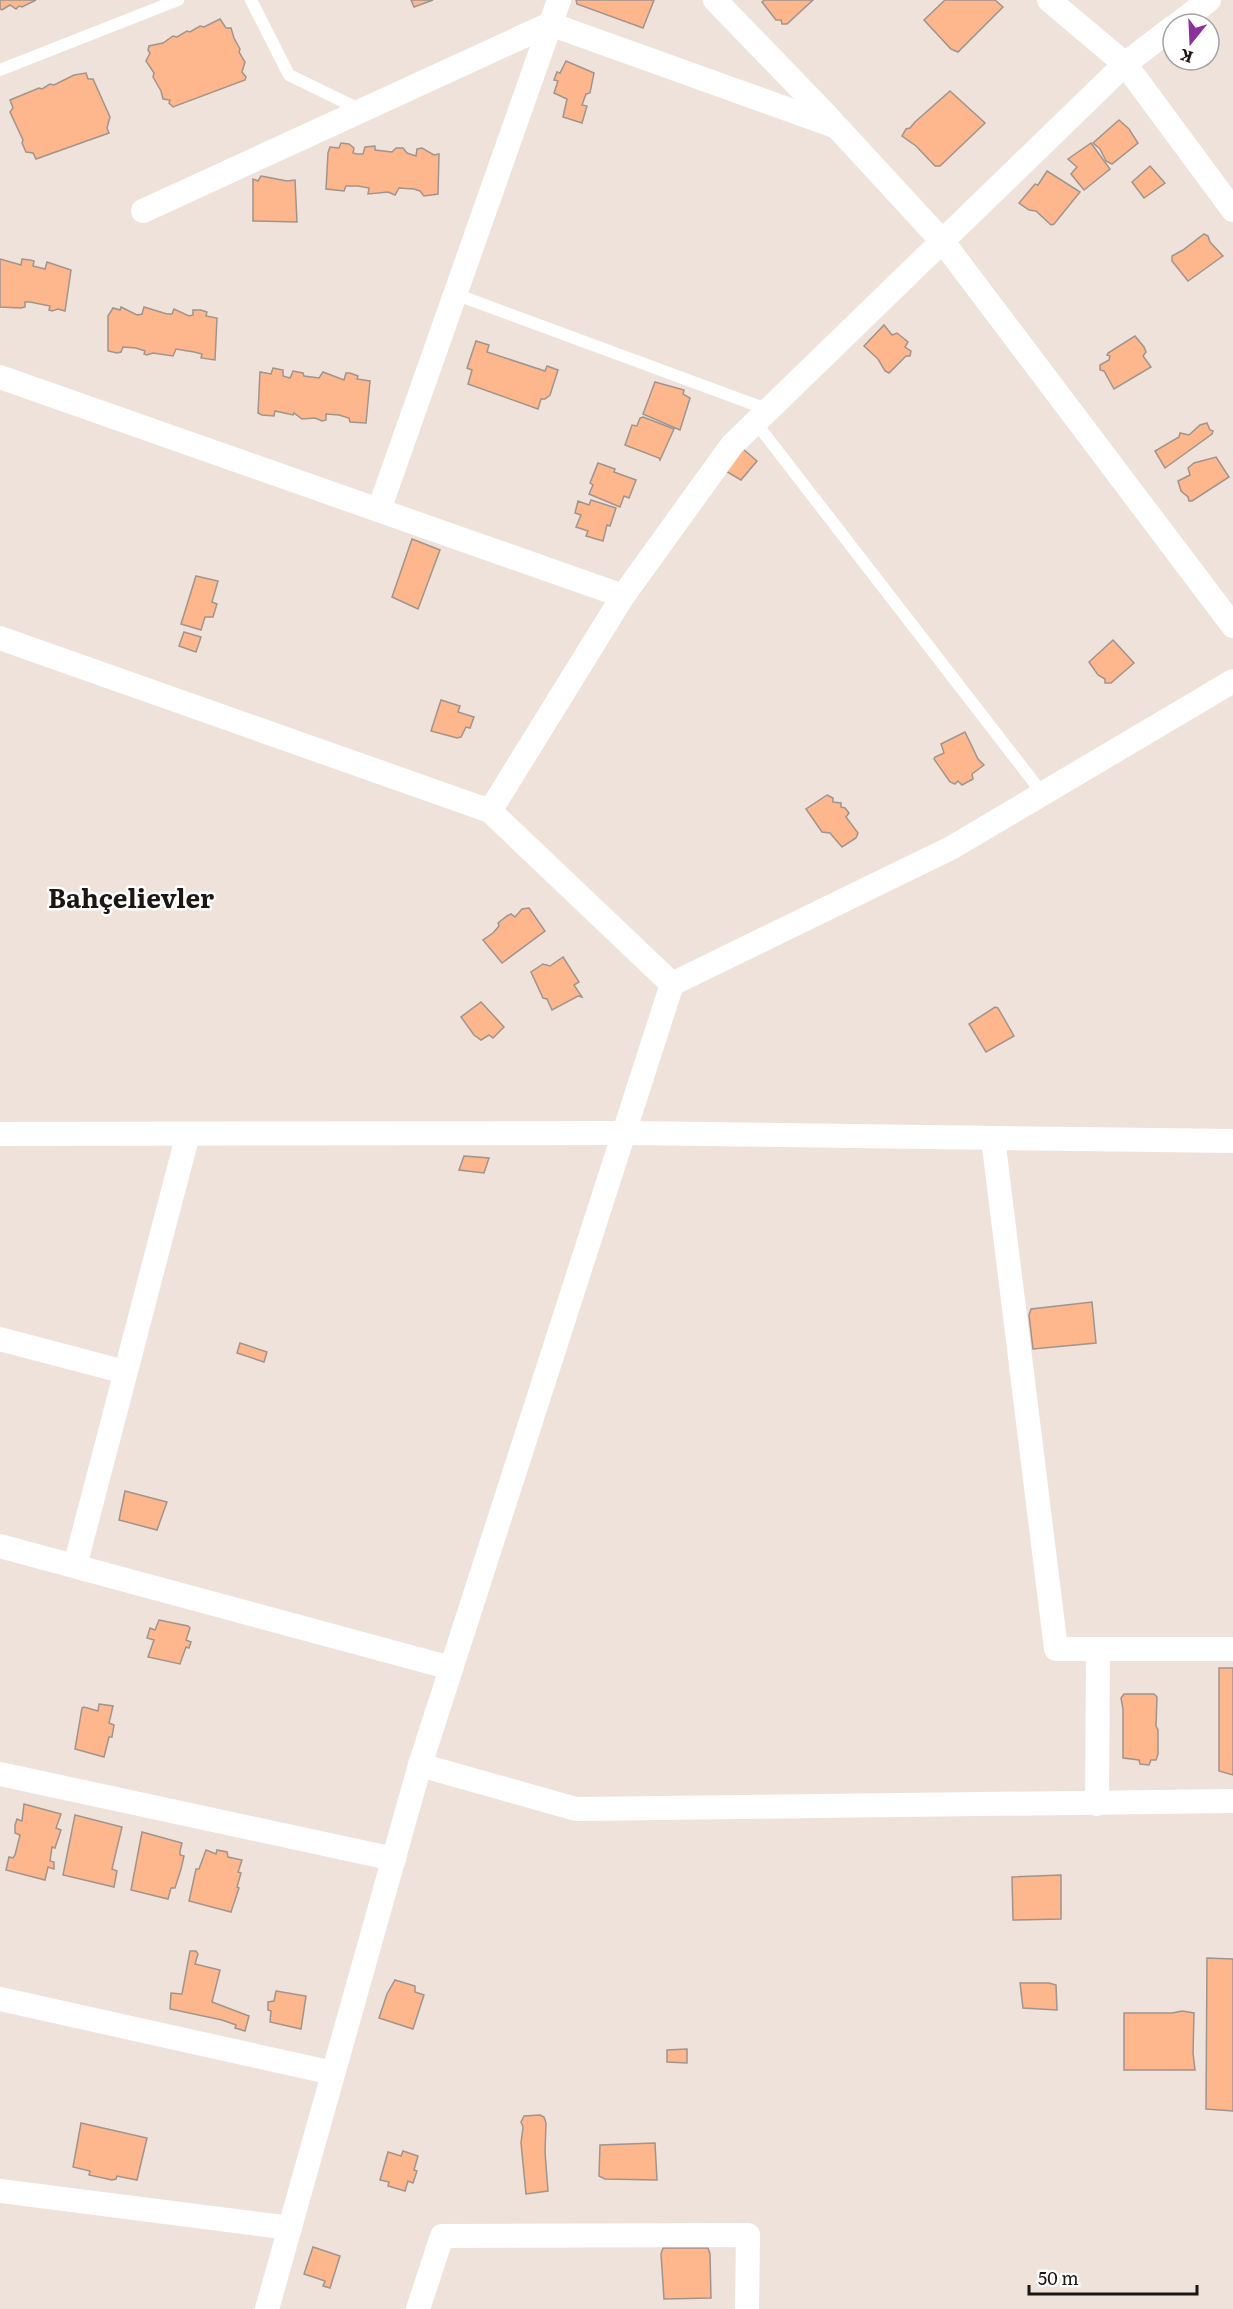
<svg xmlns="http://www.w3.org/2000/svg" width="1233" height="2309" viewBox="0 0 1233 2309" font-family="Literata,serif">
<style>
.building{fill:#feb68c;stroke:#a1948d;stroke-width:1.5}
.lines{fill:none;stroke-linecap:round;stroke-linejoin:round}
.lane{stroke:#fff;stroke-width:12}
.street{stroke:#fff;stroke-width:24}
.labels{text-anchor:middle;stroke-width:5;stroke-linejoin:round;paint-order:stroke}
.district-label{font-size:26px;font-weight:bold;fill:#1c1714;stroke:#fff}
</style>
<rect width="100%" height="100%" fill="#efe2da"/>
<g class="building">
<path d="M 0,0 L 36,0 L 22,7 L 19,6 L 16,9 L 10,5 L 2,10 L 0,9 Z"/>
<path d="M 411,0 L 433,0 L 414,7 Z"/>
<path d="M 576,0 L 654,0 L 643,28 L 577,4 Z"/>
<path d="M 764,0 L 813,0 L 787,24 L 782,24 L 781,20 L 776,20 L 762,2 Z"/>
<path d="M 945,0 L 995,0 L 1003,7 L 958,52 L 951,49 L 924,20 Z"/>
<path d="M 220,19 L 226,28 L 231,28 L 234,38 L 240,49 L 239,52 L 245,62 L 242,72 L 246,77 L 245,80 L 173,107 L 169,103 L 170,100 L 163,99 L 161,91 L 153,77 L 154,73 L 146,61 L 150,53 L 148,50 L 149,46 L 163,43 L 173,36 L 177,37 L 187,31 L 190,32 L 200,26 L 204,27 Z"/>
<path d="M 566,61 L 594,73 L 590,93 L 586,94 L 582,105 L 587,106 L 582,123 L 563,117 L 567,99 L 554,93 L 558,81 L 554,80 L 557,72 L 560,73 Z"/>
<path d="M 86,73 L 88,79 L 93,79 L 110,117 L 107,128 L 109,133 L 36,159 L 33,153 L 26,152 L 22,143 L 23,140 L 10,112 L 13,108 L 10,100 L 39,88 L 42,89 L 50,84 L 54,85 L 74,75 Z"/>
<path d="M 950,91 L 985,123 L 940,166 L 935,166 L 916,146 L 902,136 L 906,129 L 910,128 L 915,122 Z"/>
<path d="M 1119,120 L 1129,129 L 1138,143 L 1112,164 L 1106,161 L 1100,149 L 1093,143 Z"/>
<path d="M 341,143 L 349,144 L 354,148 L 353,153 L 357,154 L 363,154 L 365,147 L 375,146 L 375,150 L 392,152 L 396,148 L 403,148 L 407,153 L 416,156 L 417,149 L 422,148 L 434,155 L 439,154 L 438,194 L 424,196 L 420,191 L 414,189 L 399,188 L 395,195 L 388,192 L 368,194 L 369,188 L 358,186 L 346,186 L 344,191 L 326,189 L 328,153 L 330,147 L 339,148 Z"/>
<path d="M 1091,143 L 1110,169 L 1084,190 L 1071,174 L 1077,167 L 1068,159 Z"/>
<path d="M 1150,166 L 1165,183 L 1144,198 L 1132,182 Z"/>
<path d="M 1047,171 L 1080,192 L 1054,224 L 1051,225 L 1036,211 L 1029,210 L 1019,203 L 1035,184 L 1038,185 Z"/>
<path d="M 261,176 L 287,181 L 295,180 L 297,222 L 253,221 L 253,179 L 258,181 Z"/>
<path d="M 1204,234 L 1208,236 L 1210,242 L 1223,256 L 1188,281 L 1172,261 L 1172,256 L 1183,250 Z"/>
<path d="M 0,259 L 21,265 L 22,259 L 30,260 L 34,261 L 33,266 L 45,269 L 47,262 L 71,270 L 65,311 L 58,309 L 52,311 L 49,310 L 50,306 L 30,302 L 25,302 L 25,307 L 21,308 L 0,307 Z"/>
<path d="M 121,307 L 137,315 L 142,314 L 144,307 L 167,314 L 172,314 L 174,309 L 189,316 L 193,315 L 193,310 L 201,310 L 207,312 L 206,316 L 217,318 L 215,360 L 201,358 L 202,354 L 194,352 L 176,349 L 173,356 L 153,353 L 147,355 L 144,354 L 145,351 L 136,348 L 123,347 L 121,352 L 117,353 L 108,351 L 108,316 L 113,308 L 120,310 Z"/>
<path d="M 884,325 L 892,335 L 897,333 L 902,337 L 908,342 L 905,347 L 911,351 L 910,356 L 906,356 L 889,373 L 885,371 L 878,359 L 864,346 Z"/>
<path d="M 1135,336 L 1144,347 L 1146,352 L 1143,356 L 1151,367 L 1114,389 L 1104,371 L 1100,370 L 1100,365 L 1109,360 L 1110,356 L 1107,355 L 1108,353 Z"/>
<path d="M 476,341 L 489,345 L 487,352 L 545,371 L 547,366 L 558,370 L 550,395 L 545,399 L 541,399 L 538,409 L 468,384 L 472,370 L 467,368 Z"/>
<path d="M 273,368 L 283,370 L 283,376 L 290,378 L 293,371 L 303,373 L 304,376 L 319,378 L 323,372 L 344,380 L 346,373 L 350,373 L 358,376 L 357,379 L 370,381 L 366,423 L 350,422 L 349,418 L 339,415 L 326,414 L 326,420 L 322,421 L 315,418 L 302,419 L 294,413 L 293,415 L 275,411 L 274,416 L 262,415 L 258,413 L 260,372 L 271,374 Z"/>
<path d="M 655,382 L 684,390 L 683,394 L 690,398 L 680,430 L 643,414 Z"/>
<path d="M 643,417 L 674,429 L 660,460 L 659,458 L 625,445 L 632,425 L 637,426 L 640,418 Z"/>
<path d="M 1207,423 L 1210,430 L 1213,431 L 1212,434 L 1165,468 L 1155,451 L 1179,437 L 1180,433 L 1189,435 L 1200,425 Z"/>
<path d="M 743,449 L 757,461 L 741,480 L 724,470 Z"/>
<path d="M 1216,457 L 1229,477 L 1192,501 L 1189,501 L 1188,497 L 1181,491 L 1178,481 L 1190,475 L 1188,468 L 1194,463 Z"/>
<path d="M 598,463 L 615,469 L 614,472 L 636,480 L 629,498 L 624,496 L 620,507 L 589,494 L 593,485 L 590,483 Z"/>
<path d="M 591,500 L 616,508 L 610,526 L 607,525 L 603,541 L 586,536 L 588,531 L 576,527 L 581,515 L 575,513 L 578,501 L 589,505 Z"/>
<path d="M 412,539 L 440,550 L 418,609 L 392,597 Z"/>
<path d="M 196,576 L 218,581 L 212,602 L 217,604 L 213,617 L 205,617 L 201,630 L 181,624 Z"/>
<path d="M 184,632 L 201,637 L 196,652 L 179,646 Z"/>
<path d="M 1113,640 L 1134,663 L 1111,683 L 1105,683 L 1105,679 L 1098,675 L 1089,662 Z"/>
<path d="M 441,700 L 460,706 L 458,712 L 474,717 L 470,728 L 466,727 L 461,737 L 457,738 L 431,731 Z"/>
<path d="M 965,732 L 978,759 L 984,765 L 972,774 L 973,779 L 962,785 L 958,781 L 955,784 L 950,782 L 934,759 L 935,757 L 944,753 L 941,744 Z"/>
<path d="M 827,795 L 833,798 L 833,802 L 841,803 L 841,807 L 845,808 L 849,813 L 846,817 L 858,833 L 856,838 L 842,847 L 830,833 L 822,832 L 806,809 Z"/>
<path d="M 529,908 L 545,931 L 502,963 L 483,940 L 493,933 L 499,926 L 498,923 L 507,916 L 511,914 L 515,917 L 522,909 Z"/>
<path d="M 563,957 L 579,982 L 574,985 L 582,997 L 578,996 L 552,1010 L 547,999 L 543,998 L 531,972 L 543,964 L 550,966 Z"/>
<path d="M 481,1002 L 504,1027 L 493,1038 L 489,1035 L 481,1040 L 474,1035 L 461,1017 Z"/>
<path d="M 995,1007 L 998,1008 L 1014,1036 L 986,1052 L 969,1024 Z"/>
<path d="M 464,1156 L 489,1158 L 484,1173 L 459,1170 Z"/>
<path d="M 1092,1302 L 1096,1343 L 1033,1349 L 1029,1315 L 1031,1309 Z"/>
<path d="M 240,1343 L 267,1352 L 264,1362 L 237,1353 Z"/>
<path d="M 125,1491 L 167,1502 L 157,1530 L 119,1520 Z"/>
<path d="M 159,1620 L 188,1626 L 190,1628 L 186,1640 L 191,1642 L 189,1648 L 186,1647 L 180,1664 L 148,1657 L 154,1640 L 147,1638 L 150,1628 L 155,1630 Z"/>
<path d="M 1219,1668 L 1233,1668 L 1233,1775 L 1219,1771 Z"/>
<path d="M 1124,1694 L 1154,1694 L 1157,1697 L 1156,1726 L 1158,1730 L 1158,1754 L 1156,1760 L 1151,1760 L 1149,1765 L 1140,1764 L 1139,1760 L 1123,1758 L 1123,1709 L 1121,1698 Z"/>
<path d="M 99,1704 L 113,1706 L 109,1723 L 114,1725 L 112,1737 L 109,1737 L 104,1757 L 75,1749 L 82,1708 L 84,1707 L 98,1711 Z"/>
<path d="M 24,1804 L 61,1814 L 56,1828 L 61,1830 L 55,1848 L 52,1847 L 50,1861 L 54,1862 L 54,1869 L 48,1867 L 45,1880 L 6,1870 L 9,1857 L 13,1858 L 15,1855 L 20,1835 L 15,1833 L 15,1825 L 17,1819 L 22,1821 Z"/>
<path d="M 75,1815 L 122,1827 L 112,1869 L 117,1871 L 114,1887 L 63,1875 Z"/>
<path d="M 142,1832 L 182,1843 L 180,1851 L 180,1855 L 184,1856 L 181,1869 L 175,1888 L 171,1888 L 168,1899 L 131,1890 Z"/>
<path d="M 206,1850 L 216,1854 L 217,1850 L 227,1852 L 228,1857 L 242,1860 L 238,1872 L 241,1873 L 237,1887 L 239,1888 L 231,1912 L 189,1901 L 196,1869 L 199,1869 Z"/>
<path d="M 1061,1875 L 1061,1919 L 1013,1920 L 1012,1877 Z"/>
<path d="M 190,1951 L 196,1951 L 198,1954 L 195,1964 L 220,1970 L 212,2002 L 249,2016 L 245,2031 L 235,2028 L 236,2025 L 222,2020 L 170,2009 L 171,1993 L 182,1994 Z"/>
<path d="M 1207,1958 L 1233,1959 L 1233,2111 L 1206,2109 Z"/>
<path d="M 395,1980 L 415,1986 L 415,1992 L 424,1995 L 413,2029 L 379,2018 L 387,1994 Z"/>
<path d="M 1020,1983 L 1049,1983 L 1056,1985 L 1057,2010 L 1023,2008 Z"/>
<path d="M 276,1991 L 306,1996 L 301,2029 L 270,2022 L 271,2011 L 268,2010 L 268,2002 L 274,2001 Z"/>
<path d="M 1182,2011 L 1194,2013 L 1193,2053 L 1195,2070 L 1124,2070 L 1124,2013 L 1172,2013 Z"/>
<path d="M 687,2049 L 687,2063 L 667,2062 L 667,2050 Z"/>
<path d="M 540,2115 L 544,2117 L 546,2123 L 545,2152 L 548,2191 L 526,2194 L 521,2143 L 523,2127 L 521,2122 L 524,2116 Z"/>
<path d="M 81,2123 L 147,2138 L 137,2180 L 117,2176 L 116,2179 L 112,2180 L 89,2175 L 90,2171 L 73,2167 Z"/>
<path d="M 655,2143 L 657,2180 L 605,2179 L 599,2176 L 600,2145 Z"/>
<path d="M 403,2151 L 418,2156 L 414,2170 L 417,2171 L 413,2183 L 408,2181 L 405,2191 L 388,2186 L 389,2182 L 380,2180 L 388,2152 L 401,2156 Z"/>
<path d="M 313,2247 L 340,2256 L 330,2288 L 323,2286 L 325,2281 L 304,2274 Z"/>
<path d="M 663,2248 L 708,2248 L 710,2254 L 711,2298 L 664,2299 L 661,2254 Z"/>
</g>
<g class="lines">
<g class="lane">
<path d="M 251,0 L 289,75 L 361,110"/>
<path d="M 0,70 L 178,0"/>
<path d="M 455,294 L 769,410"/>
<path d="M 756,423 L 1043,794"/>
</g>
<g class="street">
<path d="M 715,0 L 832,121"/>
<path d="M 1049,0 L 1125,64 L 1233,210"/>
<path d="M 1178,24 L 1209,0"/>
<path d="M 143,211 L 550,24 L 837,127 L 943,242 L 1233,626"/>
<path d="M 0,377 L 623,596"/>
<path d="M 379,510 L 559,0"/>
<path d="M 0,638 L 490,811 L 672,984"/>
<path d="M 490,811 L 623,596 L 732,445 L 1125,64 L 1173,27"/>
<path d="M 0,1134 L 624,1133 L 1233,1141"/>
<path d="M 993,1138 L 1056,1649 L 1233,1649"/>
<path d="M 0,1339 L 125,1372"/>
<path d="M 0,1546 L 451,1668"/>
<path d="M 75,1566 L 188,1134"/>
<path d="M 420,1765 L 576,1809 L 1233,1801"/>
<path d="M 0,1774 L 394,1859"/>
<path d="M 1097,1804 L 1098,1649"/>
<path d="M 0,1999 L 333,2073"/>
<path d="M 0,2191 L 290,2228"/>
<path d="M 267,2309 L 420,1765 L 672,984 L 951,848 L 1233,681"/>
<path d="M 418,2309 L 442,2236 L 748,2235 L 747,2309"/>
</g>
</g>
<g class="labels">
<g class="district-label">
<text x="131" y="908">Bahçelievler</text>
</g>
</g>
<g transform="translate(1191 42) rotate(198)"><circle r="28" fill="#ffffff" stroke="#a4a2a1" stroke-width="1.5"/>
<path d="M0-4.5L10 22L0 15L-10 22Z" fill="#8c319b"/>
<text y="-9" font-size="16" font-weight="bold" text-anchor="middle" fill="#1c1714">K</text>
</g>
<path d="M1029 2285v9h168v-9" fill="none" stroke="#1c1714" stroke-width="3"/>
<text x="1038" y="2285" font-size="18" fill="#1c1714" stroke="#ffffff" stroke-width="4.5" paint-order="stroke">50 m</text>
</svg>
